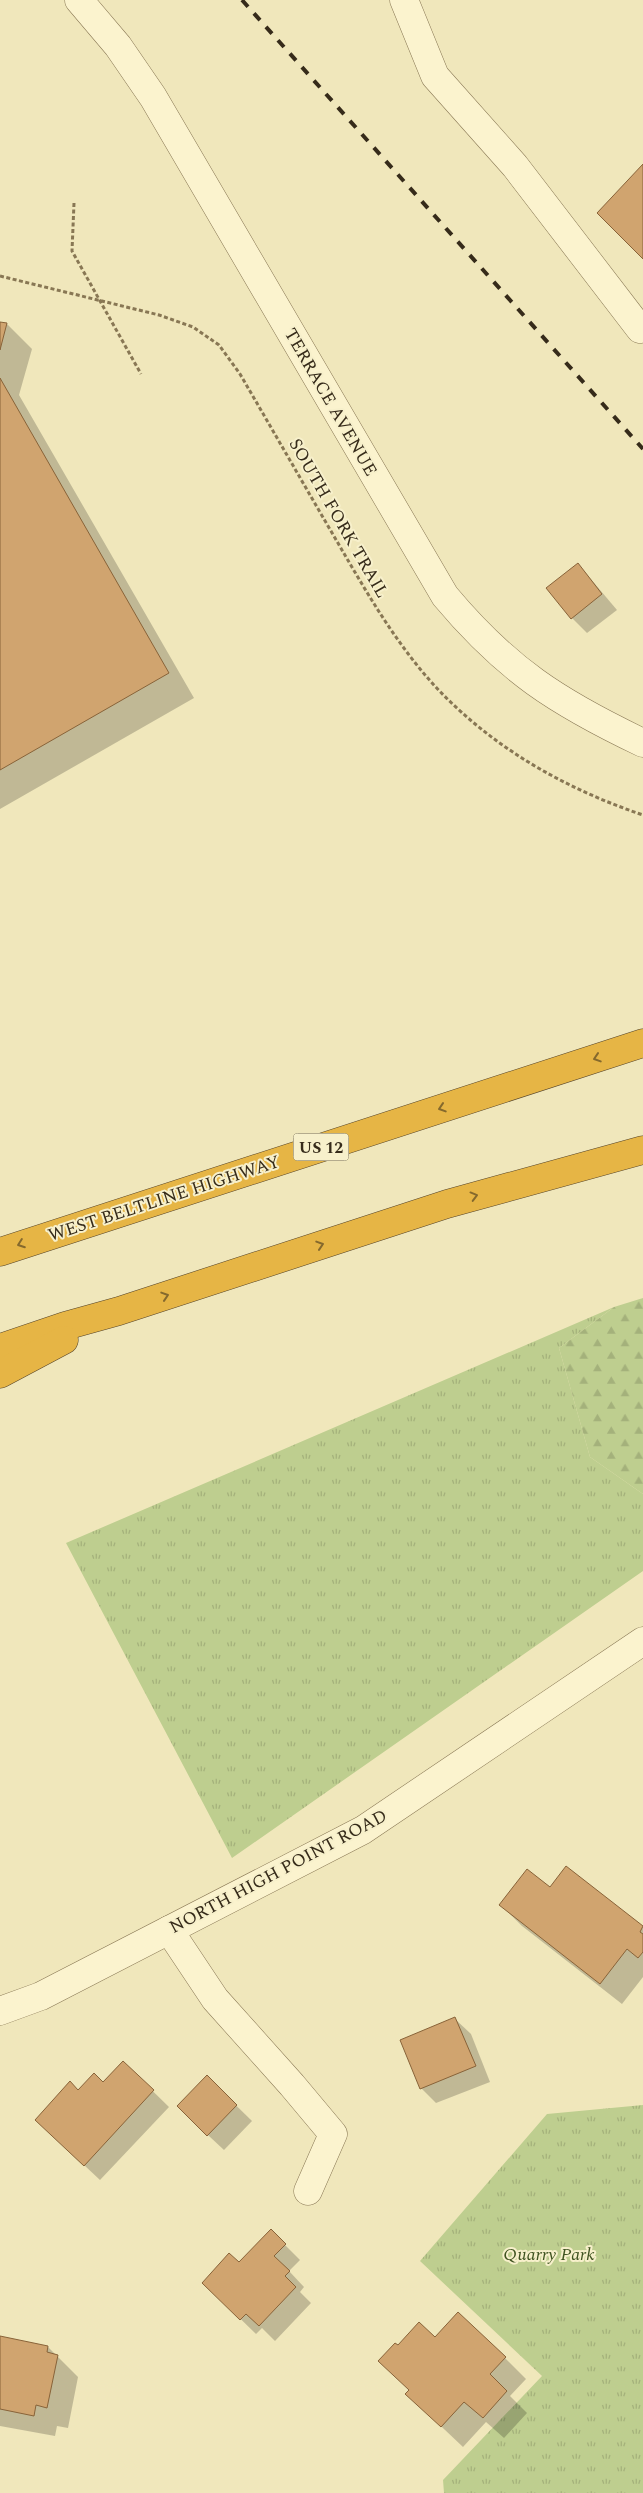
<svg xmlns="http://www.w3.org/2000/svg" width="643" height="2493" viewBox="0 0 643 2493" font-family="Spectral,serif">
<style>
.grass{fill:url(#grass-tufts)}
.forest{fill:url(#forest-firs)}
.shadow{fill:#0003}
.building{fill:#d0a46f;stroke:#886339}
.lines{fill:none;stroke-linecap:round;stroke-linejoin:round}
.minor-casing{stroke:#887754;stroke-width:29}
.highway-casing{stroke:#554329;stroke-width:29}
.path{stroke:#887754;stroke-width:3;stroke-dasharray:4 2.5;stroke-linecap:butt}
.minor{stroke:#fbf3ce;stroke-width:28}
.highway{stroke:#e6b545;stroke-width:28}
.rail{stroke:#362b1a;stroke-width:4;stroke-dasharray:9 9;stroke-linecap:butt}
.oneway{stroke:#85692d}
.labels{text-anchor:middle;stroke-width:4;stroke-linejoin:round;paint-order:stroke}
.shield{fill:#f7f0cb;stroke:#70664f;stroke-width:1}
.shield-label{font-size:16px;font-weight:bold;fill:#362b1a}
.street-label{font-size:18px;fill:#362b1a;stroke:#f7f0cb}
.park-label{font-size:18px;font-style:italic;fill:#3f5320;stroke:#f7f0cb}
</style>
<defs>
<pattern id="grass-tufts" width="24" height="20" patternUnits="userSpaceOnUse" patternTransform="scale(1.25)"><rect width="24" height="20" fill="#bece8f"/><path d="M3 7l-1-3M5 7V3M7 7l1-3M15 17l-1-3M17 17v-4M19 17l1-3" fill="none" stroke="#a4b17b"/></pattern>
<pattern id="forest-firs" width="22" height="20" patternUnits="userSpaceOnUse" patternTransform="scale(1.25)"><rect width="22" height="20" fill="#bece8f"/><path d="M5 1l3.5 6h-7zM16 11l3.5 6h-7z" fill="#a4b17b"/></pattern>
</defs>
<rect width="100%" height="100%" fill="#f0e7bb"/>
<g class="grass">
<path d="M 614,1307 L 559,1348 L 590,1457 L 643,1494 L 643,1571 L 232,1858 L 66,1543 Z"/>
<path d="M 643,2105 L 643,2493 L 444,2493 L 443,2480 L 542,2376 L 420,2261 L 547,2114 Z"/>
</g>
<path class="forest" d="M 643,1298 L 643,1494 L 590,1457 L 559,1348 L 614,1307 Z"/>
<g class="shadow">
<path d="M 0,323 L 7,324 L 32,349 L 19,395 L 194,698 L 0,809 Z"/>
<path d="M 578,564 L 617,610 L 587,633 L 572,618 Z"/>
<path d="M 566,1868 L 643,1927 L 643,1977 L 622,2004 L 522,1926 L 501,1905 L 550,1889 Z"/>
<path d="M 455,2019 L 471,2034 L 490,2082 L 436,2103 L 421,2088 Z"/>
<path d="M 123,2062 L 169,2107 L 100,2180 L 52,2135 L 79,2091 L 103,2084 Z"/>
<path d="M 207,2077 L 252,2121 L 224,2150 L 194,2122 Z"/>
<path d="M 271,2231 L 300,2260 L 289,2271 L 304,2287 L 300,2292 L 311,2303 L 275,2341 L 262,2328 L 256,2334 L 219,2298 Z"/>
<path d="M 0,2338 L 48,2347 L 78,2377 L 68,2428 L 57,2426 L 55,2436 L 0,2426 Z"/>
<path d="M 435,2339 L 505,2358 L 526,2379 L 510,2396 L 527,2413 L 504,2438 L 486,2422 L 463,2447 L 407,2394 L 410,2390 L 398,2347 Z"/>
</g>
<g class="building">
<path d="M 643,164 L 643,259 L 597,213 Z"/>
<path d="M 0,322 L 7,323 L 0,350 Z"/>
<path d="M 0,378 L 169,673 L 0,770 Z"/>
<path d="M 578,563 L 602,594 L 571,619 L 546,588 Z"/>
<path d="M 566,1866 L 643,1926 L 640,1932 L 643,1934 L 643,1952 L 638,1958 L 627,1949 L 600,1984 L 499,1905 L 527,1869 L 550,1887 Z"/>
<path d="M 455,2017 L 476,2066 L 420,2089 L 400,2040 Z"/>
<path d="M 123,2061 L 154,2090 L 84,2166 L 35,2120 L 70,2081 L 78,2090 L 94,2073 L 103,2082 Z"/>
<path d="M 207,2075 L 237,2105 L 207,2136 L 177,2106 Z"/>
<path d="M 271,2229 L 286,2244 L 274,2256 L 290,2271 L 285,2276 L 296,2287 L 259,2326 L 246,2314 L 240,2320 L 202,2283 L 229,2253 L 239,2262 Z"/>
<path d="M 458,2312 L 506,2357 L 490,2374 L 507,2391 L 483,2418 L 464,2402 L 441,2427 L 405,2394 L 409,2390 L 378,2361 L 395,2343 L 398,2345 L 419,2322 L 435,2337 Z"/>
<path d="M 0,2336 L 48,2346 L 47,2352 L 58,2355 L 47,2408 L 36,2405 L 34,2416 L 0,2409 Z"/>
</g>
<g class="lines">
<g class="minor-casing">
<g id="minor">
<path d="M 79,0 L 118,46 L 153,97 L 445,596 C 507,670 557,702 643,743"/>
<path d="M 404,0 L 435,76 L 515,166 L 640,329"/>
<path d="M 169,1930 L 215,1999 L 292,2085 L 333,2134 L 308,2191"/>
<path d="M 0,2011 L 41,1996 L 363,1830 L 643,1641"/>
</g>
</g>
<g class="highway-casing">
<g id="highway">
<path d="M 0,1252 L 643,1043"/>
<path d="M 0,1348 L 65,1326 L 119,1311 L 447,1204 L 643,1150"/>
<path d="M 0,1374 L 64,1340"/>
</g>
</g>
<g class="path">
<path d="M 74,203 L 72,251 L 141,374"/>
<path d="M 0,276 L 159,315 L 193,327 L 219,345 L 240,374 C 272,429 303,483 335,538 C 370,598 405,661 458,709 C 511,758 575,792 643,815"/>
</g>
<use href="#minor" class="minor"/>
<use href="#highway" class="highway"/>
<path class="rail" d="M 242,0 L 643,449"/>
</g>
<defs><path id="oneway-chevron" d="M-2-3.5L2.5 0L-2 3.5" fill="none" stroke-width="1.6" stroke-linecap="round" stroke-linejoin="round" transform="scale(1.25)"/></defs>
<g class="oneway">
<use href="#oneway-chevron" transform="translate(597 1058) rotate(162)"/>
<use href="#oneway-chevron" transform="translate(442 1108) rotate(162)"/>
<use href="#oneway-chevron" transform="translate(474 1196) rotate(-15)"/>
<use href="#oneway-chevron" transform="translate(21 1244) rotate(160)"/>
<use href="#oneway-chevron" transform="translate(320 1245) rotate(-18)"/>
<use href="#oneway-chevron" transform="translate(165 1296) rotate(-18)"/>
</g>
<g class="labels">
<rect class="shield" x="293.5" y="1133.5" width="55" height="27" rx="4"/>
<g class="shield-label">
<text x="321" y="1153">US 12</text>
</g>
<g class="street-label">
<text transform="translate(331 402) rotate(60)" y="6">TERRACE AVENUE</text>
<text transform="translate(339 518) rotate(60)" y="6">SOUTH FORK TRAIL</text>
<text transform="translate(164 1198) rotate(-18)" y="6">WEST BELTLINE HIGHWAY</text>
<text transform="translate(278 1871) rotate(-28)" y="6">NORTH HIGH POINT ROAD</text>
</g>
<g class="park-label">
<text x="549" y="2260">Quarry Park</text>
</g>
</g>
</svg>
